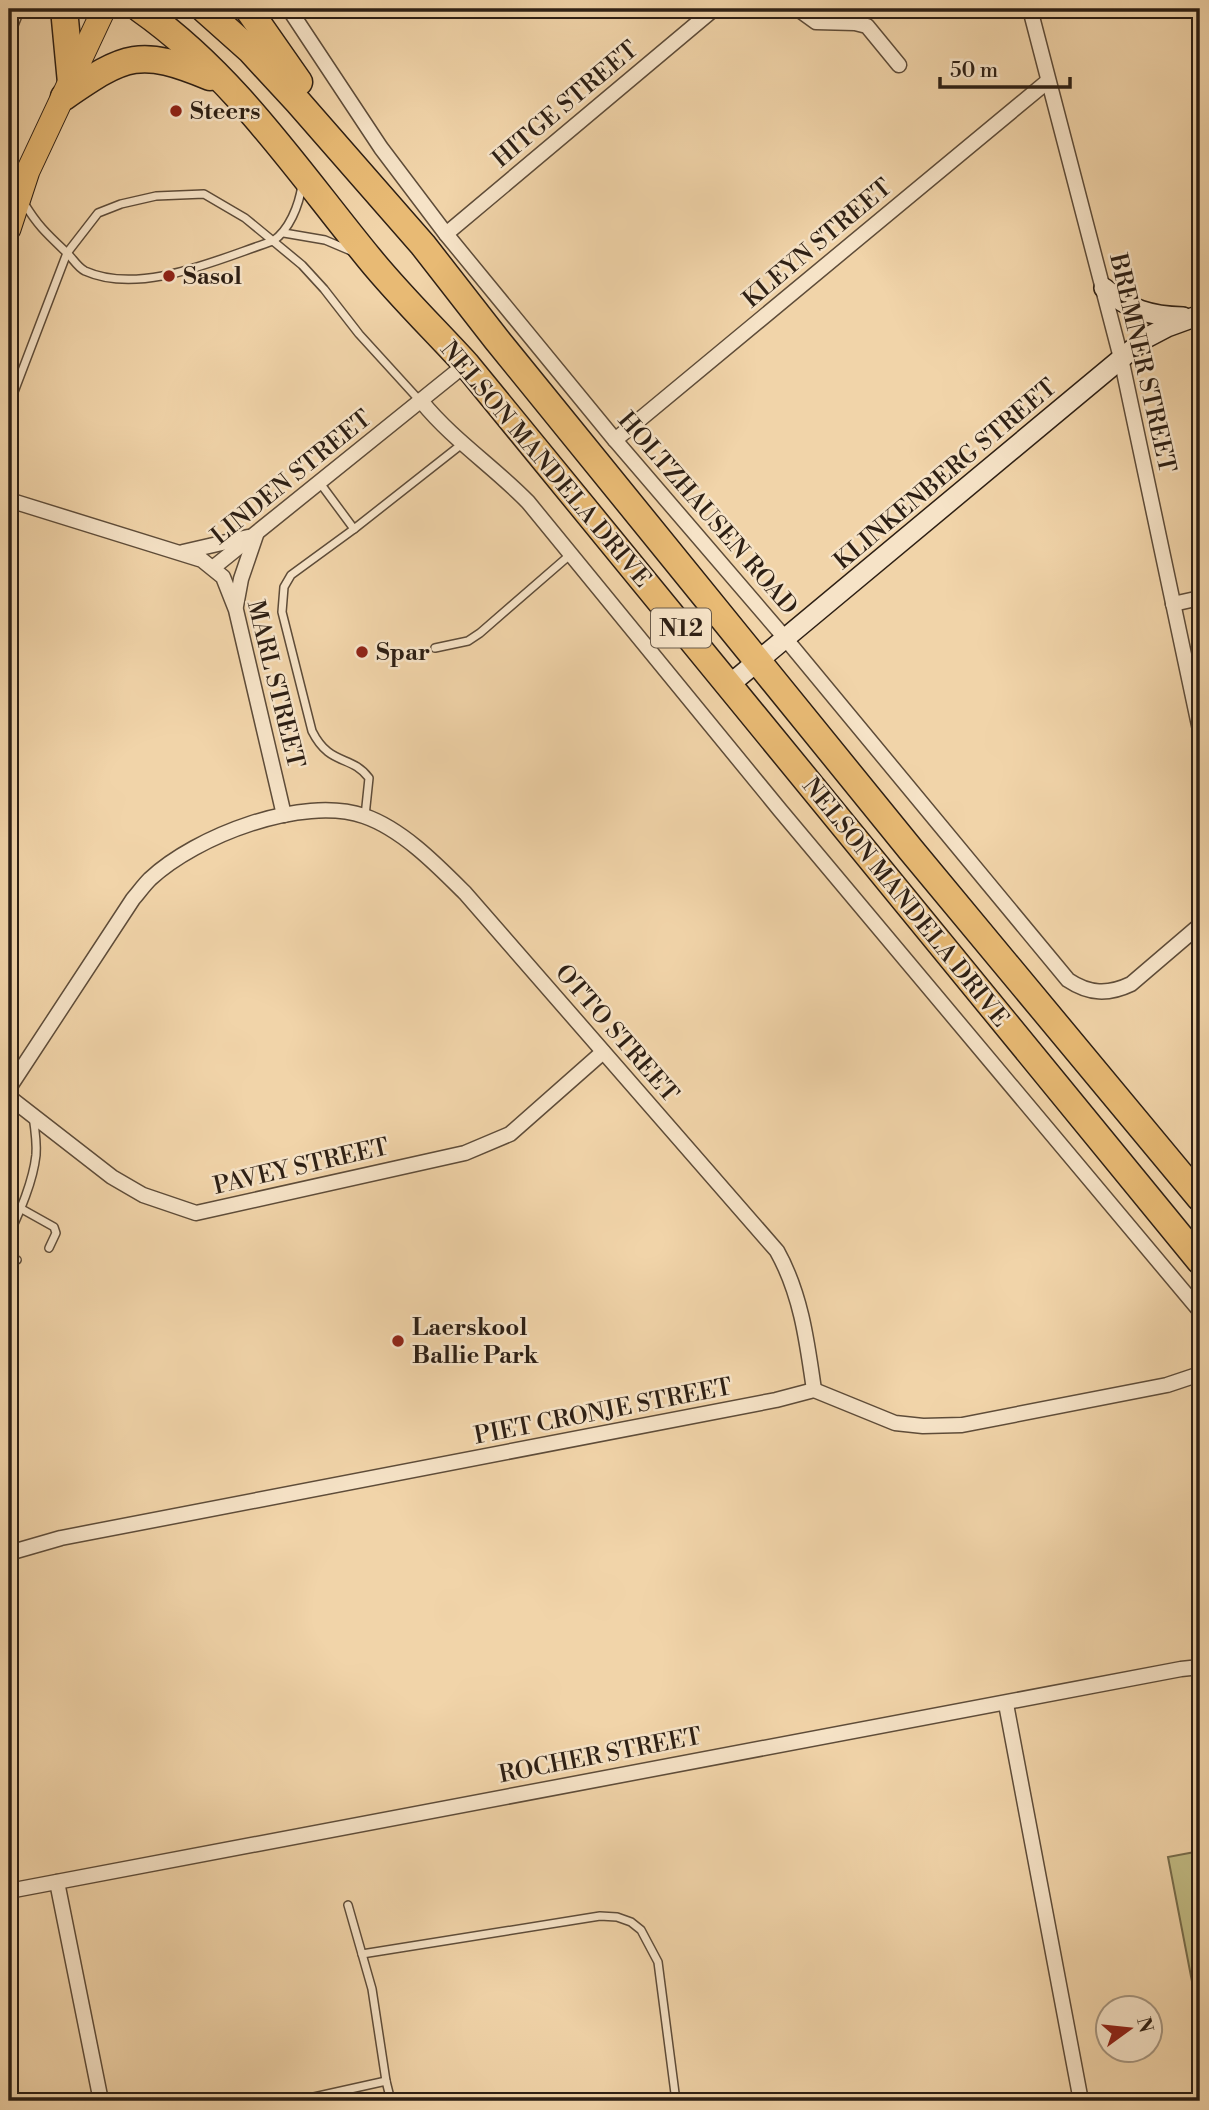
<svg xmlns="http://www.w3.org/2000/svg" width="1209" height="2110" viewBox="0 0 1209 2110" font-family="'Libre Bodoni',serif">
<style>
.garden{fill:#c1bb84;stroke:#776d4c;stroke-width:2}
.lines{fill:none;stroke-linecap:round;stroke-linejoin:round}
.lane-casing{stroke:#5e4c39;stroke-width:10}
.street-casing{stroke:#5e4c39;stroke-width:17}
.secondary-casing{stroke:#2d1f14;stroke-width:22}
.primary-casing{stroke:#2d1f14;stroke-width:25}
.highway-casing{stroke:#2d1f14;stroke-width:29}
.lane{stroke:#f6e3c7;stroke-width:7}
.street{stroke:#f6e3c7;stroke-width:14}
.secondary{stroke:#f6e3c7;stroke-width:19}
.primary{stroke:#e8ba74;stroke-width:23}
.highway{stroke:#e8ba74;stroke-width:26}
.poi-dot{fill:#8f2418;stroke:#f6e3c7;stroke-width:2.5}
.labels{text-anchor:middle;stroke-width:5;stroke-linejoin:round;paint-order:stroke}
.shield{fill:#f6e3c7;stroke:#695a4a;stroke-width:2}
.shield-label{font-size:23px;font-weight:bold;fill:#2d1f14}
.street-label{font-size:24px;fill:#2d1f14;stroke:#f6e3c7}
.poi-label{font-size:24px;font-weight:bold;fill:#2d1f14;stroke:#f6e3c7;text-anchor:start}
</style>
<rect width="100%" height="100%" fill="#f1d4a9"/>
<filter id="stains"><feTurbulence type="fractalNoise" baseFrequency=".00286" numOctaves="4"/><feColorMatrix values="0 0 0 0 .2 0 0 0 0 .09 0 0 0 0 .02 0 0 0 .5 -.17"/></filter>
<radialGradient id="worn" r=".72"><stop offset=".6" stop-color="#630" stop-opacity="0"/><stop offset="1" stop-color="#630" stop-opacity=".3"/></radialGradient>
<path class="garden" d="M 1200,1851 L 1200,2023 L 1168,1857 Z"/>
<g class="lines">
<g class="lane-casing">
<g id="lane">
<path d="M 9,38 L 19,13 L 18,9"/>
<path d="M 24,203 C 38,226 47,234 66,252 C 72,257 77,267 85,271 C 141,296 218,259 273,241 L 302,265 L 324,289 L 359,334 L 421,402"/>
<path d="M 284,233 L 325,240 L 351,251"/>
<path d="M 9,405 L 67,253 L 98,213 L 121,204 L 156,196 L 204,194 L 245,218 L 273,241 C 289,230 299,206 302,185"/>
<path d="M 320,483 L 354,529 L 462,444"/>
<path d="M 354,529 L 291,575 L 284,587 L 282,612 L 312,731 C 330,767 351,754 369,778 L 365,816"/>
<path d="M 435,648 L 468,641 L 480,633 L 571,554"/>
<path d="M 20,1208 L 54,1227 L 56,1233 L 49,1248"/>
<path d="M 9,1235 C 20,1211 33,1182 36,1155 C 37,1142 35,1129 33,1116"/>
<path d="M 9,1256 L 17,1260"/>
<path d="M 9,1390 L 10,1394"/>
<path d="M 348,1905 L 372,1989 L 386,2081"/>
<path d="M 362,1954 L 600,1916 L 617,1917 L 631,1922 L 641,1930 L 658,1962 L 676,2101"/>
<path d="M 296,2101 L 386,2081 L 391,2101"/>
</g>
</g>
<g class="street-casing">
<g id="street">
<path d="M 289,9 L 381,148 L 446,234 L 615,440 L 785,638 L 1068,980 C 1089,994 1108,995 1131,984 L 1200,925"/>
<path d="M 798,9 L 816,22 L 855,23 L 867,26 L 899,65"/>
<path d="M 1030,9 L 1121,358 L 1200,730"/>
<path d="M 446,234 L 714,9"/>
<path d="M 422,402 C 453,440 494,467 528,502 L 780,810 L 1200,1311"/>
<path d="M 615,440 L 1048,81"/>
<path d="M 9,500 L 202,560 L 223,577 L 236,610 L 284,815"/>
<path d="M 183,552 L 248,537"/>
<path d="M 214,567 L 466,364"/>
<path d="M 1173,604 L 1200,598"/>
<path d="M 236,606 L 241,579 L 256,535"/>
<path d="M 9,1088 L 133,899 C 139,892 144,885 150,879 C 196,836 302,795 364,816 C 402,829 437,865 465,893 L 777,1251 C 801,1294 807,1341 814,1390"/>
<path d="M 9,1097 L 112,1177 L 143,1195 L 196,1213 L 465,1153 L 510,1134 L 603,1052"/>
<path d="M 9,1553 L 61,1538 L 776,1400 L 814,1390 L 895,1423 L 923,1426 L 962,1425 L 1167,1385 L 1200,1374"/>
<path d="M 1006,1704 L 1081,2101"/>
<path d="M 57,1882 L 101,2101"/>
<path d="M 9,1891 L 1181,1669 L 1200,1667"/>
</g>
</g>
<g class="secondary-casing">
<g id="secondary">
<path d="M 1104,288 C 1129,310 1151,316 1183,317"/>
<path d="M 729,685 L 1146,338 L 1167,327 L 1200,315"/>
</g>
</g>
<g class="primary-casing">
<path id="primary" d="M 9,229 L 28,171 L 104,9"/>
</g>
<g class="highway-casing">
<g id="highway">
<path d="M 64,9 L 71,83"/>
<path d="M 140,9 C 234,75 297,170 369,258 C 399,295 434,329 466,364 L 1200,1261"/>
<path d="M 204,9 L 250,50 L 298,102 L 423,245 L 497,340 L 911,850 L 1200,1198"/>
<path d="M 248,9 L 299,82"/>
<path d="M 64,97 C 126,54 140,48 210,77"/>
</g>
</g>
<use href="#lane" class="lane"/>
<use href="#street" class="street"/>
<use href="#secondary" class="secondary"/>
<use href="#primary" class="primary"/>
<use href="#highway" class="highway"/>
</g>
<g class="poi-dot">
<circle cx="176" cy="111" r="7"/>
<circle cx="169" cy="276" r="7"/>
<circle cx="362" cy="652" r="7"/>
<circle cx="398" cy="1341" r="7"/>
</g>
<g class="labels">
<rect class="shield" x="651" y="608.5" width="60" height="39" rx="5"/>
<g class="shield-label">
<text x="681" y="636">N12</text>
</g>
<g class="street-label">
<text transform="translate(565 104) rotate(-40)" y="8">HITGE STREET</text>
<text transform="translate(817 243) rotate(-40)" y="8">KLEYN STREET</text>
<text transform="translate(1143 363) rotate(77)" y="8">BREMNER STREET</text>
<text transform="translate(546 464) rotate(50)" y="8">NELSON MANDELA DRIVE</text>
<text transform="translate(945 474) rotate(-40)" y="8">KLINKENBERG STREET</text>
<text transform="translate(291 477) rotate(-39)" y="8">LINDEN STREET</text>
<text transform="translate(708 513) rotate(49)" y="8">HOLTZHAUSEN ROAD</text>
<text transform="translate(276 684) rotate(76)" y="8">MARL STREET</text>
<text transform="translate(906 902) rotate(51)" y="8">NELSON MANDELA DRIVE</text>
<text transform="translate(617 1033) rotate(49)" y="8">OTTO STREET</text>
<text transform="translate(301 1166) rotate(-13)" y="8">PAVEY STREET</text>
<text transform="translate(603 1411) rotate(-11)" y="8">PIET CRONJE STREET</text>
<text transform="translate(600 1755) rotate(-11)" y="8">ROCHER STREET</text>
</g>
<g class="poi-label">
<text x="190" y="119">Steers</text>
<text x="183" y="284">Sasol</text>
<text x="376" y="660">Spar</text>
<text x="412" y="1335">Laerskool<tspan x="412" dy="28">Ballie Park</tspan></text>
</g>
</g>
<rect width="1209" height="2110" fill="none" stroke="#f1d4a9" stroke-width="35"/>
<rect x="10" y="10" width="1188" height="2089" fill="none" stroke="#2d1f14" stroke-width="3.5"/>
<rect x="18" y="18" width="1174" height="2075" fill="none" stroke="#2d1f14" stroke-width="2"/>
<g transform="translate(1129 2029) rotate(75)"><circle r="33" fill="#f6e3c7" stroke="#a6957f" stroke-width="2"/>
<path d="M0-5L12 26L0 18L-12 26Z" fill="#8f2418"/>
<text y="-10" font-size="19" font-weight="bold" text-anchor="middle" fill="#2d1f14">N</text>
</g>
<path d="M940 77v10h130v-10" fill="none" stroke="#2d1f14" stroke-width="3.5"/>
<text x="950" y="77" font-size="21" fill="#2d1f14" stroke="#f6e3c7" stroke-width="5" paint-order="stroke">50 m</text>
<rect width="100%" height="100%" filter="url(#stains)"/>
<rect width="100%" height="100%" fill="url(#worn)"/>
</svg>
